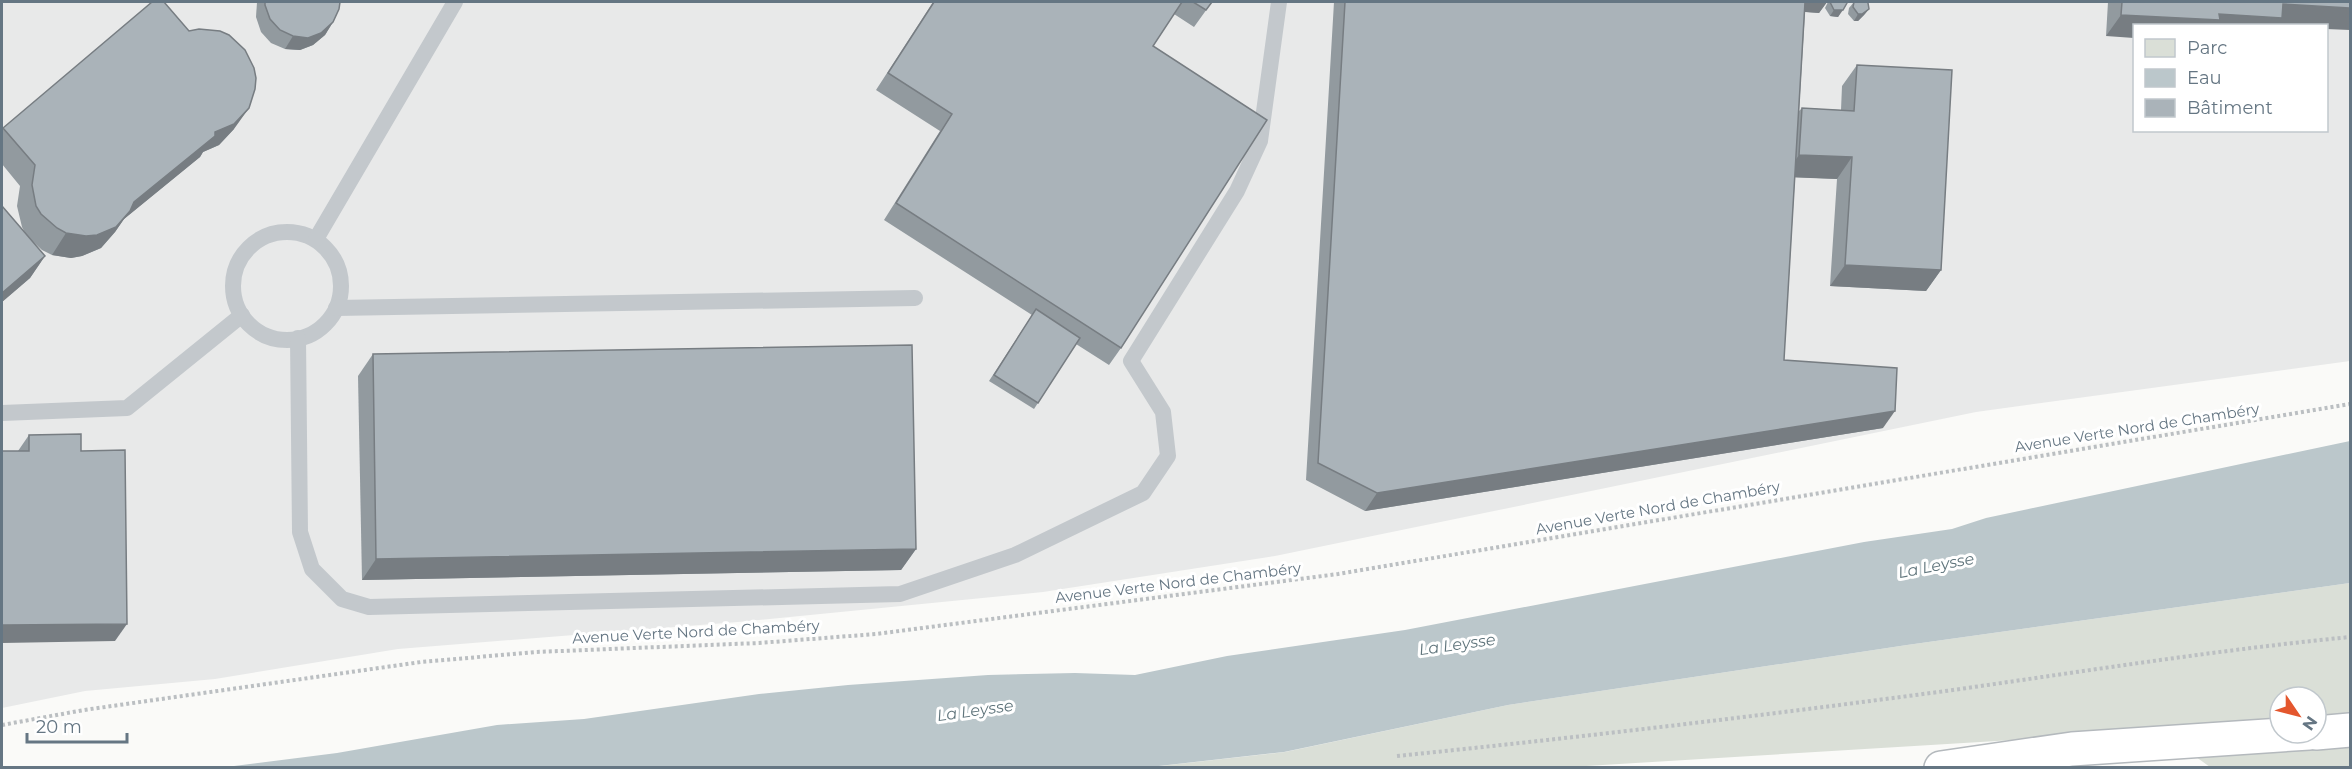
<svg xmlns="http://www.w3.org/2000/svg" width="2352" height="769" viewBox="0 0 2352 769" font-family="Montserrat,sans-serif">
<style>
.built{fill:#e8e9e9;fill-rule:evenodd}
.green{fill:#dadfd7;fill-rule:evenodd}
.water{fill:#bbc7cb}
.lines{fill:none;stroke-linecap:round;stroke-linejoin:round}
.trunk-casing{stroke:#b4b9bd;stroke-width:36}
.path{stroke:#bbbfc2;stroke-width:4;stroke-dasharray:3 3;stroke-linecap:butt}
.service{stroke:#c3c8cc;stroke-width:16}
.trunk{stroke:#fff;stroke-width:33}
.wall{fill:#929a9f}
.shaded-wall{fill:#777d82}
.building{fill:#aab3b9;stroke:#777d82;stroke-width:1.5}
.labels{text-anchor:middle;stroke-width:6;stroke-linejoin:round;paint-order:stroke}
.street-label{font-size:15px;fill:#657683;stroke:#fff}
.water-label{font-size:16px;font-style:italic;fill:#60757c;stroke:#fff}
</style>
<rect width="100%" height="100%" fill="#fafaf8"/>
<path class="built" d="M 2,2 L 2350,2 L 2350,361 L 1976,412 L 1275,556 L 1043,592 L 738,622 L 398,649 L 215,679 L 85,691 L 2,708 ZM 2134,26 L 2326,26 L 2326,130 L 2134,130 Z"/>
<path class="green" d="M 2350,583 L 2350,767 L 2210,767 L 2160,731 L 1570,767 L 1142,768 L 1285,752 L 1508,705 L 1907,645 ZM 2280,697 L 2316,697 L 2316,733 L 2280,733 Z"/>
<path class="water" d="M 2350,441 L 2350,583 L 1907,645 L 1508,705 L 1284,752 L 1141,768 L 226,767 L 337,753 L 497,725 L 584,719 L 759,694 L 848,685 L 988,675 L 1075,673 L 1135,675 L 1227,656 L 1405,630 L 1864,542 L 1952,529 L 1986,518 Z"/>
<g class="lines">
<g class="trunk-casing">
<g id="trunk">
<path d="M 2316,733 L 2350,730"/>
<path d="M 1941,768 L 2072,749 L 2309,733"/>
</g>
</g>
<g class="path">
<path d="M 2,725 L 84,710 L 421,662 L 536,652 L 759,643 L 876,634 L 1338,574 L 2350,404"/>
<path d="M 1397,756 C 1583,737 1768,715 1953,690 C 2086,671 2217,650 2350,637"/>
</g>
<g class="service">
<circle cx="287" cy="286" r="54"/>
<path d="M 316,239 L 455,2"/>
<path d="M 336,308 L 915,298"/>
<path d="M 298,338 L 300,532 L 312,569 L 342,599 L 369,607 L 900,594 L 1015,555 L 1143,493 L 1168,456 L 1163,412 L 1131,361 L 1237,191 L 1260,141 L 1279,2"/>
<path d="M 2,413 L 127,408 L 242,315"/>
</g>
<use href="#trunk" class="trunk"/>
</g>
<g class="wall">
<path d="M 257,2 L 340,2 L 333,22 L 325,35 L 313,45 L 300,50 L 285,49 L 271,43 L 261,32 L 256,17 Z"/>
<path d="M 933,2 L 1212,2 L 1194,27 L 1174,14 L 1153,46 L 1121,348 L 1109,365 L 1076,344 L 1034,409 L 989,381 L 1032,315 L 884,220 L 940,131 L 876,90 Z"/>
<path d="M 1334,2 L 1827,2 L 1819,13 L 1805,12 L 1799,111 L 1802,108 L 1841,110 L 1842,86 L 1857,65 L 1941,270 L 1926,291 L 1830,286 L 1837,179 L 1795,177 L 1784,360 L 1883,428 L 1365,511 L 1306,480 Z"/>
<path d="M 1828,2 L 1846,2 L 1838,17 L 1830,16 L 1825,8 Z"/>
<path d="M 1854,2 L 1869,9 L 1864,15 L 1858,21 L 1854,21 L 1848,14 L 1849,8 Z"/>
<path d="M 2108,2 L 2350,2 L 2326,26 L 2134,26 L 2106,36 Z"/>
<path d="M 3,128 L 234,129 L 219,145 L 203,152 L 200,157 L 124,219 L 115,232 L 101,248 L 82,256 L 71,258 L 52,255 L 42,250 L 28,237 L 45,256 L 30,278 L 2,302 L 2,206 L 26,235 L 22,227 L 17,206 L 20,186 L 2,164 L 2,130 Z"/>
<path d="M 373,354 L 916,549 L 901,570 L 362,580 L 358,376 Z"/>
<path d="M 29,435 L 81,451 L 115,641 L 18,451 Z"/>
</g>
<g class="shaded-wall">
<path d="M 1801,2 L 1827,2 L 1819,13 L 1794,11 Z"/>
<path d="M 2283,4 L 2350,8 L 2350,30 L 2326,29 L 2326,26 L 2134,26 L 2134,38 L 2106,36 L 2121,15 Z"/>
<path d="M 1869,9 L 1864,15 L 1858,21 L 1854,21 L 1858,14 Z"/>
<path d="M 1834,10 L 1843,10 L 1838,17 L 1830,16 Z"/>
<path d="M 333,22 L 325,35 L 313,45 L 300,50 L 285,49 L 293,36 Z"/>
<path d="M 249,108 L 234,129 L 219,145 L 203,152 L 200,157 L 124,219 L 115,232 L 101,248 L 82,256 L 71,258 L 52,255 L 66,233 L 134,202 L 215,132 Z"/>
<path d="M 1799,155 L 1852,157 L 1837,179 L 1784,177 Z"/>
<path d="M 45,256 L 30,278 L 2,302 L 2,293 Z"/>
<path d="M 1845,265 L 1941,270 L 1926,291 L 1830,286 Z"/>
<path d="M 1895,411 L 1883,428 L 1365,511 L 1377,493 Z"/>
<path d="M 916,549 L 901,570 L 362,580 L 376,559 Z"/>
<path d="M 127,624 L 115,641 L 2,643 L 2,625 Z"/>
</g>
<g class="building">
<path d="M 152,2 L 164,2 L 189,31 L 199,29 L 220,31 L 229,35 L 245,50 L 254,68 L 256,78 L 255,89 L 249,108 L 234,124 L 215,132 L 215,136 L 134,202 L 130,211 L 116,227 L 97,235 L 86,236 L 66,233 L 57,228 L 41,214 L 36,206 L 32,185 L 35,165 L 3,128 Z"/>
<path d="M 265,2 L 340,2 L 339,9 L 333,22 L 321,33 L 308,38 L 293,36 L 280,30 L 270,19 L 265,5 Z"/>
<path d="M 934,2 L 1182,2 L 1153,46 L 1267,120 L 1121,348 L 896,203 L 952,114 L 888,73 Z"/>
<path d="M 1193,2 L 1212,2 L 1206,10 Z"/>
<path d="M 1345,2 L 1805,2 L 1784,360 L 1897,368 L 1895,411 L 1377,493 L 1318,463 Z"/>
<path d="M 1830,2 L 1846,2 L 1847,3 L 1843,10 L 1834,10 Z"/>
<path d="M 1854,2 L 1867,2 L 1868,3 L 1869,9 L 1862,14 L 1858,14 L 1853,7 Z"/>
<path d="M 2122,2 L 2350,2 L 2350,8 L 2283,4 L 2282,18 L 2219,14 L 2220,20 L 2121,15 Z"/>
<path d="M 1857,65 L 1952,70 L 1941,270 L 1845,265 L 1852,157 L 1799,155 L 1802,108 L 1854,111 Z"/>
<path d="M 2,206 L 45,256 L 2,293 Z"/>
<path d="M 1036,309 L 1080,338 L 1038,403 L 994,375 Z"/>
<path d="M 912,345 L 916,549 L 376,559 L 373,354 Z"/>
<path d="M 81,434 L 81,451 L 125,450 L 127,624 L 2,625 L 2,451 L 29,451 L 29,435 Z"/>
</g>
<g class="labels">
<g class="street-label">
<text transform="translate(2137 428) rotate(-9)" y="5">Avenue Verte Nord de Chambéry</text>
<text transform="translate(1658 508) rotate(-10)" y="5">Avenue Verte Nord de Chambéry</text>
<text transform="translate(1178 583) rotate(-7)" y="5">Avenue Verte Nord de Chambéry</text>
<text transform="translate(696 632) rotate(-3)" y="5">Avenue Verte Nord de Chambéry</text>
</g>
<g class="water-label">
<text transform="translate(1936 565) rotate(-11)" y="6">La Leysse</text>
<text transform="translate(1457 644) rotate(-8)" y="6">La Leysse</text>
<text transform="translate(975 710) rotate(-8)" y="6">La Leysse</text>
</g>
</g>
<rect width="2352" height="769" fill="none" stroke="#657683" stroke-width="6"/>
<rect x="2133" y="24" width="195" height="108" fill="#ffffff" stroke="#c1c8cd" stroke-width="1.5"/>
<rect x="2145" y="39" width="30" height="18" fill="#dadfd7" stroke="#c1c8cd" stroke-width="1.5"/>
<text x="2187" y="54" font-size="18" fill="#657683">Parc</text>
<rect x="2145" y="69" width="30" height="18" fill="#bbc7cb" stroke="#c1c8cd" stroke-width="1.5"/>
<text x="2187" y="84" font-size="18" fill="#657683">Eau</text>
<rect x="2145" y="99" width="30" height="18" fill="#aab3b9" stroke="#c1c8cd" stroke-width="1.5"/>
<text x="2187" y="114" font-size="18" fill="#657683">Bâtiment</text>
<g transform="translate(2298 715) rotate(125)"><circle r="28" fill="#ffffff" stroke="#c1c8cd" stroke-width="1.5"/>
<path d="M0-4.5L10 22L0 15L-10 22Z" fill="#e4572e"/>
<text y="-9" font-size="16" font-weight="bold" text-anchor="middle" fill="#657683">N</text>
</g>
<path d="M27 733v9h100v-9" fill="none" stroke="#657683" stroke-width="3"/>
<text x="36" y="733" font-size="18" fill="#657683" stroke="#ffffff" stroke-width="4.5" paint-order="stroke">20 m</text>
</svg>
